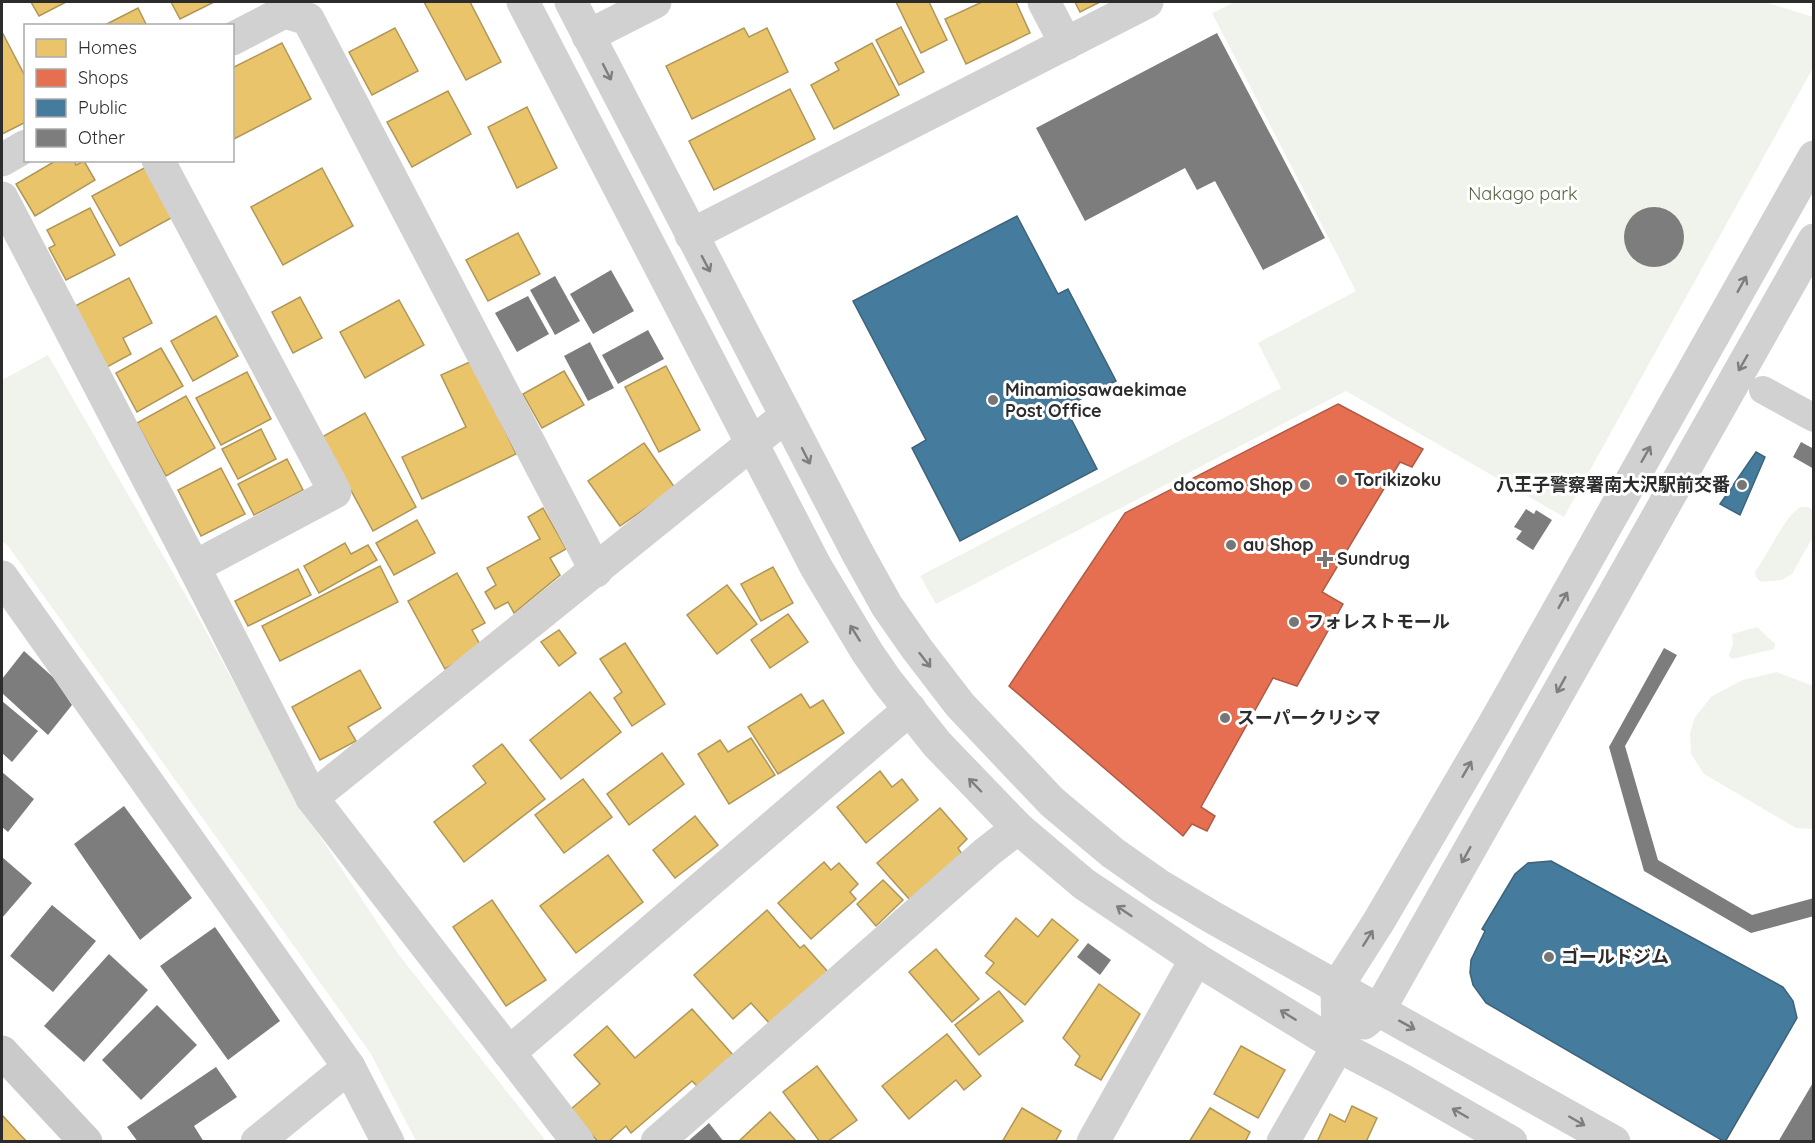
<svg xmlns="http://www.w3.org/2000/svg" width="1815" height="1143" viewBox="0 0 1815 1143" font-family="Quicksand,'Noto Sans JP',sans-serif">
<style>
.green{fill:#f0f3eb}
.homes{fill:#e9c46a;stroke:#b09657;stroke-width:1.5}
.shops{fill:#e76f51;stroke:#af5b46;stroke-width:1.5}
.public{fill:#457b9d;stroke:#3e637b;stroke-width:1.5}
.building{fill:#7d7d7d}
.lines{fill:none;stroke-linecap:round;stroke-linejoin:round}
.pedestrian{stroke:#d1d1d1;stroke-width:28}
.minor{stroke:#d1d1d1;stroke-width:33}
.tertiary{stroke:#d1d1d1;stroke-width:33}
.secondary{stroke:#cacaca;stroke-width:33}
.oneway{stroke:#7e7e7e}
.poi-dot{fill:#767676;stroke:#fff;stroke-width:2}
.labels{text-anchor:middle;stroke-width:6;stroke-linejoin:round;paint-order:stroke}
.park-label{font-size:18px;fill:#53633e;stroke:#fff}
.poi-label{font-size:18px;font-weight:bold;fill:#2c2c2c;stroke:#fff;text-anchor:start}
</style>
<rect width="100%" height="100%" fill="#fff"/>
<g class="green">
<path d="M 1235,2 L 1765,2 L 1813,17 L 1813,68 L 1564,517 L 1346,391 L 936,604 L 920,576 L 1281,388 L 1258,343 L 1356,291 L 1212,13 Z"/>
<path d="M 48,355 L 196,613 L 303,811 L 399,955 L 546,1141 L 416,1141 L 371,1054 L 8,546 L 2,541 L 2,380 Z"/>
<path d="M 1800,507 L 1809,507 L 1813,511 L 1813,537 L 1792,574 L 1782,580 L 1761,582 L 1756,577 L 1755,572 C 1768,554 1784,518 1800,507 Z"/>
<path d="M 1757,627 L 1775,644 L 1774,649 L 1732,659 L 1729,655 L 1733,644 L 1732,634 Z"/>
<path d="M 1777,672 L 1813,686 L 1813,829 L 1796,828 L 1704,774 L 1691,754 L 1690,733 L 1695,717 L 1712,696 L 1743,680 Z"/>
</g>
<g class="homes">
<path d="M 31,2 L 66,2 L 39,16 Z"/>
<path d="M 171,2 L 214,2 L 180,19 Z"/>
<path d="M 424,2 L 470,2 L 501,62 L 466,80 Z"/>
<path d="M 896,2 L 929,2 L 947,40 L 921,53 Z"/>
<path d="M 982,2 L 1016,2 L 1030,33 L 966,64 L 945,19 Z"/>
<path d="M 1075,2 L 1100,2 L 1080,12 Z"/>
<path d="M 138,8 L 147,26 L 103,26 Z"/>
<path d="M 901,27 L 924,72 L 899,85 L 876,40 Z"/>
<path d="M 395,28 L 418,71 L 372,95 L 349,52 Z"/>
<path d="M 744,28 L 749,37 L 767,28 L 788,72 L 692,119 L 666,66 Z"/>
<path d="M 2,32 L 26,78 L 26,122 L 2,134 Z"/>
<path d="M 282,43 L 311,99 L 232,140 L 232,68 Z"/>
<path d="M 872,43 L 899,95 L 834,129 L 811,85 L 839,70 L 835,63 Z"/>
<path d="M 790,89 L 815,139 L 714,190 L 689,141 Z"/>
<path d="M 448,91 L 471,134 L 412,167 L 387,122 Z"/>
<path d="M 527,107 L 557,168 L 517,188 L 488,127 Z"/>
<path d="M 57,160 L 74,160 L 76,165 L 84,161 L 95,180 L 35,216 L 16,184 Z"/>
<path d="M 146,167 L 173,217 L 120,246 L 92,196 Z"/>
<path d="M 322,168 L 353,226 L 283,265 L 251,207 Z"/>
<path d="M 90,208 L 115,255 L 66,280 L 49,248 L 55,245 L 47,230 Z"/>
<path d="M 518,233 L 540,274 L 488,301 L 466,260 Z"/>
<path d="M 129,278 L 152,323 L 123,338 L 131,354 L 107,367 L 75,306 Z"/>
<path d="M 300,297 L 322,338 L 293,353 L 272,312 Z"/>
<path d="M 399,300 L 424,345 L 365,378 L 340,332 Z"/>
<path d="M 216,316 L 238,356 L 193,381 L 171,341 Z"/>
<path d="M 161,348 L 183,386 L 137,412 L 116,373 Z"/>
<path d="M 472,361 L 516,454 L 422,499 L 402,457 L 466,427 L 441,375 Z"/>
<path d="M 666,366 L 700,430 L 659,452 L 625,387 Z"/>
<path d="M 564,371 L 584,405 L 542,428 L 523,394 Z"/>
<path d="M 247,372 L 271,419 L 221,445 L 196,398 Z"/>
<path d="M 186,396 L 215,448 L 166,476 L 137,423 Z"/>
<path d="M 365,413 L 416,507 L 373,531 L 322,437 Z"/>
<path d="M 261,429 L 276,459 L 238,479 L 222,449 Z"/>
<path d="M 644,443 L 675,488 L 620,526 L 588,481 Z"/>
<path d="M 287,459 L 303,490 L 254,515 L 238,484 Z"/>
<path d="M 221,468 L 245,514 L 201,536 L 178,490 Z"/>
<path d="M 543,508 L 566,549 L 550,558 L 560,575 L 514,613 L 508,602 L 495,609 L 485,592 L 496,585 L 487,568 L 540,539 L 528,517 Z"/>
<path d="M 417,520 L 435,553 L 394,575 L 376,543 Z"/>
<path d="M 345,543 L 351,554 L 368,545 L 377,560 L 319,593 L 304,566 Z"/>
<path d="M 380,566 L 398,602 L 280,661 L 262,626 Z"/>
<path d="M 773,567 L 793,603 L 761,621 L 741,584 Z"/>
<path d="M 298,569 L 311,595 L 248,626 L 235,601 Z"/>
<path d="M 457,573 L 485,623 L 472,630 L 482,648 L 445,669 L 408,601 Z"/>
<path d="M 727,585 L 757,624 L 717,654 L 687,615 Z"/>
<path d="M 788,614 L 808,642 L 770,668 L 751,640 Z"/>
<path d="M 559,630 L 576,653 L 559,666 L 541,642 Z"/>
<path d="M 625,643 L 665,704 L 632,726 L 614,698 L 622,692 L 600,659 Z"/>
<path d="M 360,670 L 381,708 L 348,727 L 356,741 L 320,760 L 292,707 Z"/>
<path d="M 590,692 L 621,732 L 561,779 L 530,740 Z"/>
<path d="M 801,694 L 810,708 L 823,700 L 844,733 L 778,774 L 748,727 Z"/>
<path d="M 751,738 L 775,775 L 729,804 L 698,754 L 720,740 L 728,752 Z"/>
<path d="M 502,744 L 545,799 L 464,862 L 434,822 L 486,783 L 473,766 Z"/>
<path d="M 662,753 L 684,784 L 629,825 L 607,794 Z"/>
<path d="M 880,771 L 892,787 L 902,779 L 918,800 L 866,843 L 837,807 Z"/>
<path d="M 583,779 L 612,817 L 564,853 L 535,815 Z"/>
<path d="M 940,808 L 967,839 L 958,848 L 962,854 L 910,900 L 877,863 Z"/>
<path d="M 695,816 L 718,845 L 675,878 L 653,850 Z"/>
<path d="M 608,855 L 643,902 L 576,953 L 540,906 Z"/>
<path d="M 824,862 L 831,870 L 839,863 L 858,884 L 850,892 L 856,899 L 811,939 L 778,903 Z"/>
<path d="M 883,880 L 903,900 L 876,926 L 857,904 Z"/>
<path d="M 492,900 L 546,980 L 506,1006 L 453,927 Z"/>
<path d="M 767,910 L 800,948 L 804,945 L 829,973 L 770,1024 L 751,1003 L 733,1019 L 694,975 Z"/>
<path d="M 1016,918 L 1038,937 L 1052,919 L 1078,940 L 1025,1005 L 986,973 L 994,963 L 985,956 Z"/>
<path d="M 936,949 L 979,999 L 952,1022 L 909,972 Z"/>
<path d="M 1099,984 L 1140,1014 L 1101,1080 L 1075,1065 L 1080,1056 L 1063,1038 Z"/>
<path d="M 999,991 L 1023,1021 L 979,1055 L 955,1025 Z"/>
<path d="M 692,1009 L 733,1055 L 697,1086 L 692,1081 L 631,1133 L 626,1126 L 608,1142 L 598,1142 L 571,1109 L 600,1084 L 574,1055 L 607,1026 L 635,1058 Z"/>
<path d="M 947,1034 L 981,1076 L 964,1090 L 956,1080 L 909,1119 L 882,1086 Z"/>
<path d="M 1241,1046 L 1285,1070 L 1258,1118 L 1214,1094 Z"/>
<path d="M 817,1066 L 857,1120 L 827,1142 L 820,1142 L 783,1092 Z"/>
<path d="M 1352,1106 L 1377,1118 L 1366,1142 L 1317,1142 L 1330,1114 L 1345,1122 Z"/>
<path d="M 1022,1108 L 1061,1131 L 1055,1142 L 1002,1142 Z"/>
<path d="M 1210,1108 L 1250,1132 L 1245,1142 L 1189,1142 Z"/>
<path d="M 770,1112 L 797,1142 L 739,1142 L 739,1141 Z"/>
<path d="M 2,1115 L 27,1142 L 2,1142 Z"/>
</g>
<path class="shops" d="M 1338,404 L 1423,449 L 1412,467 L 1400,462 L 1322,592 L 1343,604 L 1297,686 L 1273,678 L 1201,807 L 1215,816 L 1207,831 L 1192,824 L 1183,836 L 1009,686 L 1125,513 Z"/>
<g class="public">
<path d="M 1017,216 L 1058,294 L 1068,289 L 1116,381 L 1065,407 L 1097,469 L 960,541 L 912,448 L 926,440 L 853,301 Z"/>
<path d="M 1756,452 L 1765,457 L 1740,515 L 1720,504 Z"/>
<path d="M 1551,861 L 1783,987 L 1793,1001 L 1797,1018 L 1725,1142 L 1486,1003 L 1473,985 L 1470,973 L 1471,960 L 1485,931 L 1482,929 L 1515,874 L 1528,863 Z"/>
</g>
<g class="building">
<path d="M 1217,33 L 1325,238 L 1263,270 L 1215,181 L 1197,190 L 1185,168 L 1085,221 L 1036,128 Z"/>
<circle cx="1654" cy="237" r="30"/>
<path d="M 611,270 L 634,311 L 593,334 L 570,294 Z"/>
<path d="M 555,276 L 580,321 L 555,335 L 530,290 Z"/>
<path d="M 528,296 L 549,334 L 517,352 L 495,313 Z"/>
<path d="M 648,330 L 664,359 L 618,384 L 602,355 Z"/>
<path d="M 590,342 L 614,388 L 588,401 L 564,356 Z"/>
<path d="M 1801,442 L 1814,449 L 1814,469 L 1793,457 Z"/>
<path d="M 1526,509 L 1534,514 L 1536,510 L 1552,520 L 1533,550 L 1516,539 L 1522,531 L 1514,527 Z"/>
<path d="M 1664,648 L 1677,655 L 1625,746 L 1658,860 L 1752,915 L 1814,898 L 1814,916 L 1751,933 L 1644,871 L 1609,747 Z"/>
<path d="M 24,651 L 54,678 L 72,705 L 48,735 L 2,693 L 2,679 Z"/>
<path d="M 2,701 L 38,731 L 12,762 L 2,753 Z"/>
<path d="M 2,772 L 34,799 L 8,832 L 2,827 Z"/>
<path d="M 124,806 L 192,898 L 140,940 L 74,844 Z"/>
<path d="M 2,857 L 32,883 L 2,918 Z"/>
<path d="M 52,905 L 96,941 L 53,992 L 10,956 Z"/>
<path d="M 215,927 L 280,1021 L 228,1060 L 160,966 Z"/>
<path d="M 1088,943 L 1111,960 L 1100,975 L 1077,957 Z"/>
<path d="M 109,954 L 148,990 L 84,1062 L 44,1026 Z"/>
<path d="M 157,1005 L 197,1045 L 141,1100 L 102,1060 Z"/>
<path d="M 216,1067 L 237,1097 L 194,1126 L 204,1142 L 138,1142 L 127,1127 Z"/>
<path d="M 1814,1081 L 1814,1142 L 1778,1142 Z"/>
<path d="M 709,1123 L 724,1142 L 687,1142 Z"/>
</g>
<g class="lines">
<path class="pedestrian" d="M 1763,390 L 1814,418"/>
<g class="minor">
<path d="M 1044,2 L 1066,44"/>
<path d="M 588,36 L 655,2"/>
<path d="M 232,39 L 284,12 L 308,19 L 596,571"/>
<path d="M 2,160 L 26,146"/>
<path d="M 158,160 L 335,492 L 194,567"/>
<path d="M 2,198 L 194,567 L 312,798 L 578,1142"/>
<path d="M 691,235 L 1147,2"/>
<path d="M 2,577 L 349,1067 L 388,1142"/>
<path d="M 312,798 L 786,416"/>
<path d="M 509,1053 L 910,709"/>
<path d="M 257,1142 L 349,1067"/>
<path d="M 657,1142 L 987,852 L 1018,828"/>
<path d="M 1093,1142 L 1196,959"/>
<path d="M 1283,1142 L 1338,1046"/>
</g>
<g class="tertiary">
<path d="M 523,2 L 816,567 L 867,652 L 887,681 L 937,744 L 1018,828 L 1084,884 L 1196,959 L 1338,1046 L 1399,1078 L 1511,1142"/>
<path d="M 571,2 L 857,552 L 887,606 L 917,649 L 960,705 L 1052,802 L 1113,853 L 1160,886 L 1212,917 L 1614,1142"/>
<path d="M 1364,1023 L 1379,1010 L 1814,240"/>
<path d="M 1338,1046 L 1337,987 L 1379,921 L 1493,726 L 1814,157"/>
</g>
<path class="secondary" d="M 2,1052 L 86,1142"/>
</g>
<defs><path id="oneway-shaft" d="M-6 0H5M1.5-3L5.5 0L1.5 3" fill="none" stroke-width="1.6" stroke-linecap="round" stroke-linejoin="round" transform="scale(1.5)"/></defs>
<g class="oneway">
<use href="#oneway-shaft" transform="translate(607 72) rotate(63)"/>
<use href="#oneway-shaft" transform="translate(706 264) rotate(62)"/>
<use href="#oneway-shaft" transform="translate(1742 284) rotate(-61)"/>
<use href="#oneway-shaft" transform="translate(1743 363) rotate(120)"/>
<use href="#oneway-shaft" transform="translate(1646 454) rotate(-60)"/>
<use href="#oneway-shaft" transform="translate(806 456) rotate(63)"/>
<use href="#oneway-shaft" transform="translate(1563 600) rotate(-61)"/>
<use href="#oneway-shaft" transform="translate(855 633) rotate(-122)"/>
<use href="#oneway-shaft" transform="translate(925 660) rotate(52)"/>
<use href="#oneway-shaft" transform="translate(1561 685) rotate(119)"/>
<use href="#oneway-shaft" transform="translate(1467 769) rotate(-60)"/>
<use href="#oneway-shaft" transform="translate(975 785) rotate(-134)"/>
<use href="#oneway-shaft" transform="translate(1466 855) rotate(119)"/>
<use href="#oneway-shaft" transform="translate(1124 911) rotate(-146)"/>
<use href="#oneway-shaft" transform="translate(1368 938) rotate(-58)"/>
<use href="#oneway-shaft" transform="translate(1288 1015) rotate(-148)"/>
<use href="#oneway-shaft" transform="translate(1407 1025) rotate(29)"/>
<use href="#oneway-shaft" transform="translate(1460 1113) rotate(-150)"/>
<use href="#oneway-shaft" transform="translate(1577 1121) rotate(30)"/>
</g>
<g class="poi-dot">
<circle cx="993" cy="400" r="6"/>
<circle cx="1342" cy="480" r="6"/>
<circle cx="1305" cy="485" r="6"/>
<circle cx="1742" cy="485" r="6"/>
<circle cx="1231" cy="545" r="6"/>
<path d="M1322 550h6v6h6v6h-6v6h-6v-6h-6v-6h6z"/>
<circle cx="1294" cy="622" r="6"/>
<circle cx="1225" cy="718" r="6"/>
<circle cx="1549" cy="957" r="6"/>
</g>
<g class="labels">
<g class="park-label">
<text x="1523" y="200">Nakago park</text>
</g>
<g class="poi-label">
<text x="1005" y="396">Minamiosawaekimae<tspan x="1005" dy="21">Post Office</tspan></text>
<text x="1354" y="486">Torikizoku</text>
<text x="1293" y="491" text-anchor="end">docomo Shop</text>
<text x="1730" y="491" text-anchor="end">八王子警察署南大沢駅前交番</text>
<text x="1243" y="551">au Shop</text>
<text x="1337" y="565">Sundrug</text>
<text x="1306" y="628">フォレストモール</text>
<text x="1237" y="724">スーパークリシマ</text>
<text x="1561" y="963">ゴールドジム</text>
</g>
</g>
<rect width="1815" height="1143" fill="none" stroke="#2c2c2c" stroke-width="6"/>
<rect x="24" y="24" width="210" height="138" fill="#ffffff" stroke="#ababab" stroke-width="1.5"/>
<rect x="36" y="39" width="30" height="18" fill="#e9c46a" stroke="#ababab" stroke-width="1.5"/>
<text x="78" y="54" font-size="18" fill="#2c2c2c">Homes</text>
<rect x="36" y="69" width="30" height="18" fill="#e76f51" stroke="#ababab" stroke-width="1.5"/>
<text x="78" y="84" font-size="18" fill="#2c2c2c">Shops</text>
<rect x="36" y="99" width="30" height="18" fill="#457b9d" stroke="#ababab" stroke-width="1.5"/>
<text x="78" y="114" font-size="18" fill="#2c2c2c">Public</text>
<rect x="36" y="129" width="30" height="18" fill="#7d7d7d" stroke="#ababab" stroke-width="1.5"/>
<text x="78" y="144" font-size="18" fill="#2c2c2c">Other</text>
</svg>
